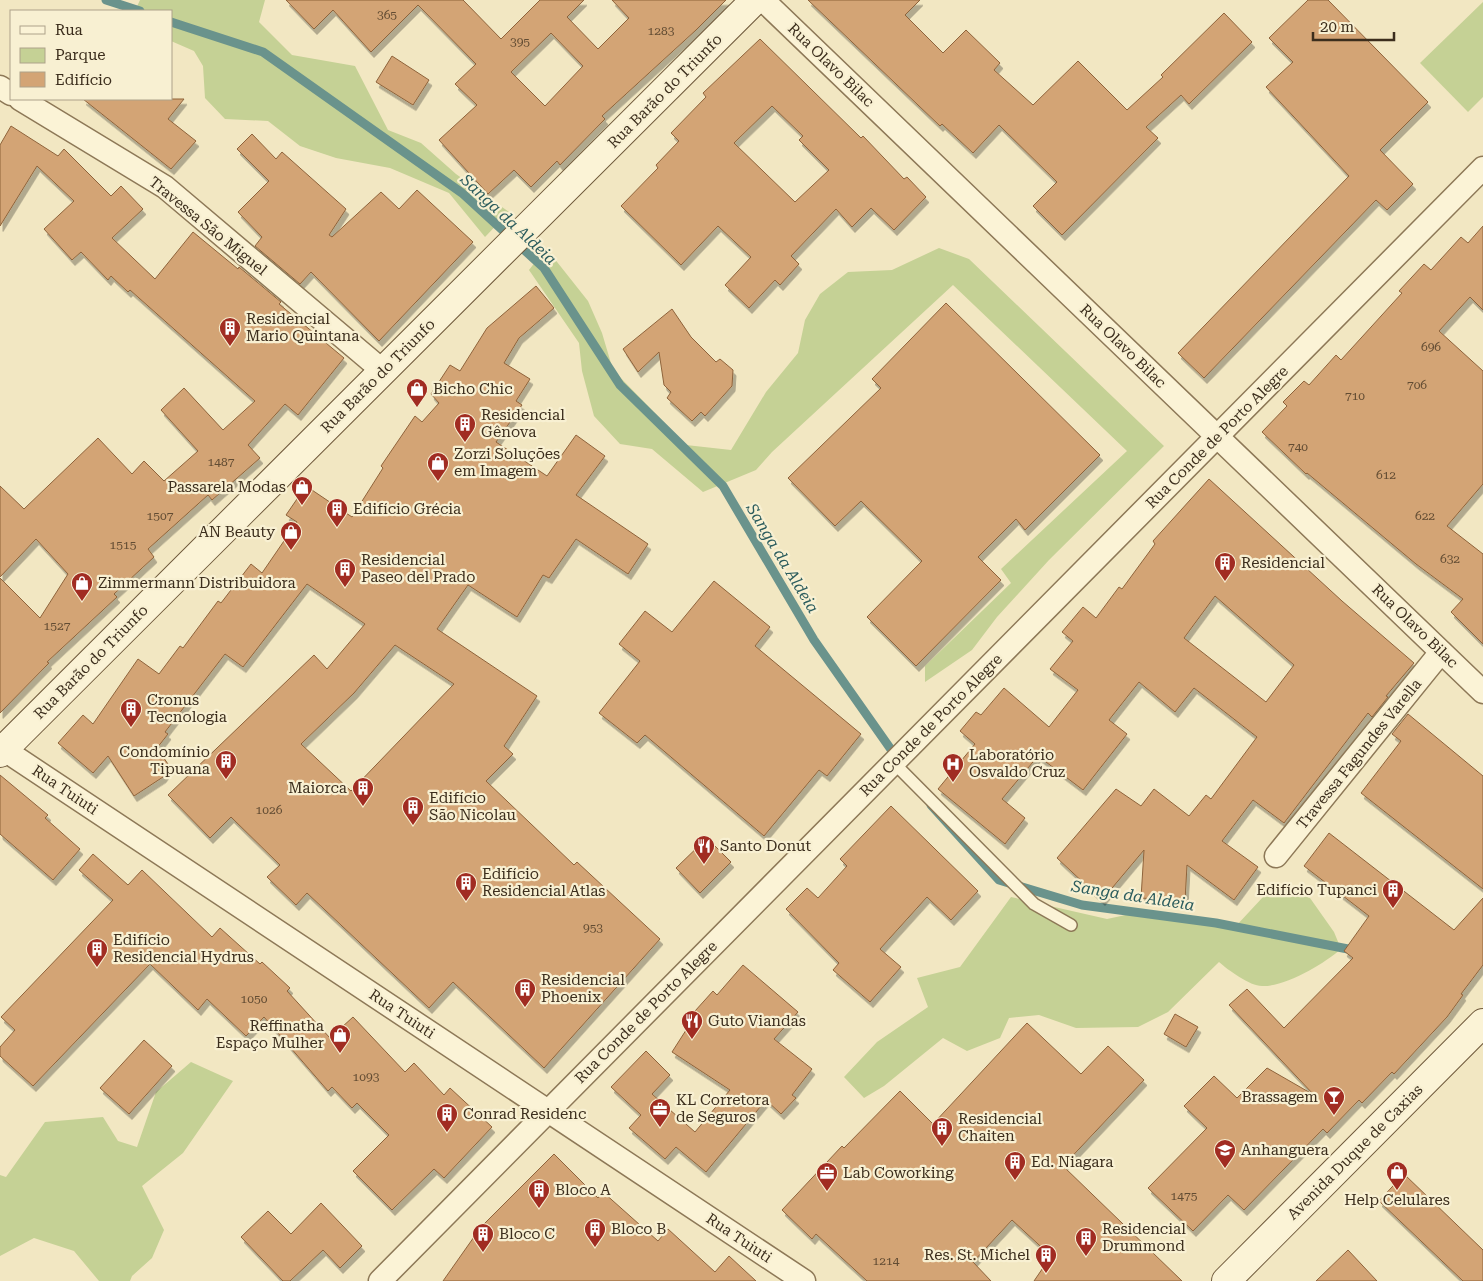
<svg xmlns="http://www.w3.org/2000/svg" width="1483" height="1281" viewBox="0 0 1483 1281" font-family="'Roboto Serif',serif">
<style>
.green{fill:#c5d195}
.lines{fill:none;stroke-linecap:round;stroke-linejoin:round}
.stream{stroke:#6a938c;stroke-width:9}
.building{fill:#d3a475;stroke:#8e633b;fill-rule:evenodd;filter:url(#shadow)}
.lane-casing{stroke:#8d7857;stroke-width:14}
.street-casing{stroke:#8d7857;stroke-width:25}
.secondary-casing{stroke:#6f593b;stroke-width:30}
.lane{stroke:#fbf3d6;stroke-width:11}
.street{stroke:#fbf3d6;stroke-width:22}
.secondary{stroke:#fbf3d6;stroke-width:28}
.labels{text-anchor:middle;stroke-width:4.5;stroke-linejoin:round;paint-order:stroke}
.number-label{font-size:12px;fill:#624c33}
.street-label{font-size:15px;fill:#3c2e1d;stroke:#f8f0d2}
.poi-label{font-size:15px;fill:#3c2e1d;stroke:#f8f0d2;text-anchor:start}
.water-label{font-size:16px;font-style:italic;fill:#2b5c5d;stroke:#f8f0d2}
</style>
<defs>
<filter id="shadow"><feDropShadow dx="3" dy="5.5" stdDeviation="0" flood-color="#0004"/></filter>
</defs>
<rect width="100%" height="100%" fill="#f2e7c2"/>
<g class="green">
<path d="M 140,0 L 265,0 L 259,22 L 292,55 L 355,66 L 388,130 L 421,143 L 456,174 L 509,212 L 485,237 L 449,193 L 390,168 L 336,158 L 300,146 L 268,121 L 225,119 L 205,98 L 203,66 L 194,51 L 171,41 L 171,11 L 135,11 Z"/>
<path d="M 1483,2 L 1483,97 L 1468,112 L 1420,63 Z"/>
<path d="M 546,248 L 588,301 L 602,333 L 613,370 L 686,445 L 731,450 L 766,392 L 798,353 L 805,320 L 820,294 L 848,272 L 892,270 L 939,248 L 969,259 L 1164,446 L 1049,560 L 997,617 L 972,650 L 925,682 L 925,666 L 1011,583 L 1001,569 L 1127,451 L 953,285 L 772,452 L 756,470 L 703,492 L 652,449 L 620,444 L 594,416 L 582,371 L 579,343 L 529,270 Z"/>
<path d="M 1282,888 L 1310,898 L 1334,932 L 1341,949 C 1324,964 1285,987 1262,986 C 1250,986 1228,970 1219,962 L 1168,1012 L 1138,1027 L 1076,1028 L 1039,1015 L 1009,1018 L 1000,1038 L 967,1051 L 943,1038 L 884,1086 L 864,1098 L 844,1077 L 877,1042 L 928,1007 L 917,978 L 960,967 L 1011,897 L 1107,919 L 1135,913 L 1236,926 L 1263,897 Z"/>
<path d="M 191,1062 L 233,1081 L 183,1153 L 142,1186 L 164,1230 L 152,1258 L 132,1276 L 130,1281 L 99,1281 L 74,1251 L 34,1238 L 0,1256 L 0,1175 L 6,1177 L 45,1122 L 103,1117 L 118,1141 L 137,1147 L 156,1092 Z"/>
</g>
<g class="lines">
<g class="stream">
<path d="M 106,0 L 140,11"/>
<path d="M 171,22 L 263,52 L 462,193 L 544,268 L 620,385 L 723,486 L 814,640 L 897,758"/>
<path d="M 931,805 L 999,880 L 1082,905 L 1216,923 L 1353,950 L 1356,953"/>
</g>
</g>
<g class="building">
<path d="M 286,0 L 463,0 L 501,39 L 540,0 L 584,0 L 567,17 L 598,49 L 629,18 L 612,0 L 726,0 L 696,30 L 602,116 L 605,119 L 560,165 L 557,161 L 531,187 L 514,170 L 488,194 L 439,140 L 477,105 L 455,84 L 476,64 L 418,5 L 371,52 L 333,10 L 314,29 ZM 551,33 L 583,66 L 545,106 L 511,72 Z"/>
<path d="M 808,0 L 920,0 L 905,15 L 943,53 L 966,30 L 1000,63 L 994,70 L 1033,105 L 1078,61 L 1127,110 L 1163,77 L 1161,75 L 1224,13 L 1252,42 L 1189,104 L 1181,95 L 1146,127 L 1158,138 L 1062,235 L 1033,206 L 1057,182 L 999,125 L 973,153 L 942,124 L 940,126 Z"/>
<path d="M 1308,0 L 1328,0 L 1428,102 L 1380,150 L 1413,184 L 1387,210 L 1376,200 L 1204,378 L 1178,353 L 1349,176 L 1266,87 L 1293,62 L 1269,38 Z"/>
<path d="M 760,39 L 861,138 L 863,136 L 904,179 L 907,177 L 926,197 L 894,230 L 871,208 L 852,227 L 836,209 L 791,256 L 799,264 L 780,285 L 775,280 L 749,308 L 725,285 L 751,257 L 718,226 L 681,265 L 621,206 L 658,168 L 656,165 L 679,141 L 671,133 L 706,97 L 703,93 ZM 772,106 L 803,136 L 799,140 L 829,170 L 795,202 L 734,143 Z"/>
<path d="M 392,56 L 429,80 L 413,105 L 376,82 Z"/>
<path d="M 83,99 L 184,99 L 168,119 L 196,141 L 171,169 Z"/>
<path d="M 11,126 L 58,156 L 64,149 L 111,196 L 121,186 L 143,209 L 112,238 L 155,279 L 193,232 L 238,269 L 239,267 L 281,302 L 279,304 L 344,358 L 298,415 L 285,404 L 248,445 L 260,458 L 212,500 L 208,495 L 148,549 L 154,557 L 114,594 L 117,597 L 47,662 L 49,663 L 0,713 L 0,578 L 40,618 L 68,574 L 36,539 L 0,577 L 0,486 L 24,509 L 98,438 L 132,474 L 144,461 L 164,481 L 198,451 L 161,410 L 184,388 L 223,430 L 255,401 L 130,290 L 128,292 L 111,276 L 108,280 L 81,252 L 72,260 L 44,229 L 74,201 L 37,166 L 0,226 L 0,145 Z"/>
<path d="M 252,134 L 276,159 L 282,152 L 346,209 L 329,235 L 332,237 L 381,192 L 399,209 L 417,190 L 473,242 L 379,341 L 311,272 L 300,284 L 255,246 L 262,237 L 238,212 L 269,181 L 237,149 Z"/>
<path d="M 1483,226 L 1483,310 L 1470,297 L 1439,331 L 1483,371 L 1483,484 L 1447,526 L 1483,554 L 1483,644 L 1451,612 L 1463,599 L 1416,564 L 1307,473 L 1306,474 L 1262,432 L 1287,406 L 1283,402 L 1304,381 L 1309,385 L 1336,355 L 1341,360 L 1402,293 L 1399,291 L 1424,264 L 1431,270 L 1461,237 L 1468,243 Z"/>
<path d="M 536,286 L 554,308 L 519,338 L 504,363 L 530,379 L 516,401 L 522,405 L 496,442 L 547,476 L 576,435 L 605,456 L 576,495 L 648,544 L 628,574 L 576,539 L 549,578 L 543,575 L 517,617 L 468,585 L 437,629 L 537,696 L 504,746 L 513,754 L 486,781 L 574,865 L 577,862 L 660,939 L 544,1068 L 453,982 L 429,1008 L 307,893 L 296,905 L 267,877 L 280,865 L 231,817 L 210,838 L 168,795 L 314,655 L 327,669 L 365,624 L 307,584 L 243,667 L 225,654 L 165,732 L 168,734 L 157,748 L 170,767 L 163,777 L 134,796 L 108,756 L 93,773 L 58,743 L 83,715 L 93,724 L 138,659 L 159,674 L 180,646 L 183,648 L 218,601 L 221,603 L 251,564 L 262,573 L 297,522 L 286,515 L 306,486 L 352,517 L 383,468 L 381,466 L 415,416 L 422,422 L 439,403 L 431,394 L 450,365 L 460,371 L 487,328 ZM 395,645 L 454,684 L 351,791 L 301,744 L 354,693 Z"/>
<path d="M 946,303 L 1100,455 L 1025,530 L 1016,519 L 978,557 L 1001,580 L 916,666 L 867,617 L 922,561 L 861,501 L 835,526 L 788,478 L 881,388 L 872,379 Z"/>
<path d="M 672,309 L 691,337 L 716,362 L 720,359 L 733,370 L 732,386 L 705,416 L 701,412 L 692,421 L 667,398 L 671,392 L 664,385 L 659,352 L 638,372 L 623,349 Z"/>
<path d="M 1209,479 L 1342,601 L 1414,663 L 1386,696 L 1388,697 L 1372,717 L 1368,713 L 1284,823 L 1253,800 L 1222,841 L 1258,867 L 1234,900 L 1187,865 L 1185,901 L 1141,898 L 1144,850 L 1102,900 L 1057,858 L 1116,789 L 1141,806 L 1154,789 L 1189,816 L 1206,795 L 1211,799 L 1257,737 L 1194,688 L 1175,712 L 1139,682 L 1109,720 L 1127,734 L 1083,790 L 1038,756 L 1002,799 L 1025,818 L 1005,844 L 938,789 L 975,744 L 960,731 L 976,712 L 981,715 L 1004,688 L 1049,727 L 1078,690 L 1050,669 L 1073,641 L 1062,632 L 1083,607 L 1096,618 L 1119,587 L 1122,589 L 1155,544 L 1153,541 ZM 1215,596 L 1294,665 L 1266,702 L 1184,638 Z"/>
<path d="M 714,581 L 770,627 L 755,646 L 861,734 L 827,776 L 819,770 L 764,836 L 645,735 L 637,743 L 599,713 L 640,661 L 619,644 L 645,611 L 672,632 Z"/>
<path d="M 1408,714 L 1483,776 L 1483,889 L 1361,793 L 1401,741 L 1392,734 Z"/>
<path d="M 0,775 L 48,815 L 45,818 L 80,849 L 53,880 L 0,834 Z"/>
<path d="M 891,806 L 978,891 L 951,920 L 927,897 L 880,949 L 901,967 L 870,1002 L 833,970 L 839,963 L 786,909 L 807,888 L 818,898 L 847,866 L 840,859 Z"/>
<path d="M 1329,833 L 1454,930 L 1483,898 L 1483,965 L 1461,994 L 1463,995 L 1447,1017 L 1394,1074 L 1392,1072 L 1362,1103 L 1359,1100 L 1327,1133 L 1323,1129 L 1244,1210 L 1228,1195 L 1193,1231 L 1148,1188 L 1207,1128 L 1184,1106 L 1214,1076 L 1237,1098 L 1267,1068 L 1314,1095 L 1229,1005 L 1247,989 L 1284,1028 L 1353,958 L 1344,951 L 1369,916 L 1304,866 Z"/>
<path d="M 707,838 L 731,862 L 700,893 L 676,868 Z"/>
<path d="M 93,854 L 128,885 L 142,870 L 212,937 L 220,928 L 260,964 L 262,962 L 290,988 L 287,991 L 330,1038 L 353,1017 L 405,1072 L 414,1063 L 444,1095 L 450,1088 L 492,1127 L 444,1178 L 434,1169 L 392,1210 L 353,1171 L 389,1135 L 357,1103 L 352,1108 L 332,1087 L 328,1091 L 264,1017 L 246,1036 L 207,999 L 198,1010 L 150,964 L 33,1086 L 0,1056 L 0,1047 L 15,1030 L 1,1017 L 113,900 L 79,870 Z"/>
<path d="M 743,965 L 798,1012 L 774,1039 L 812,1069 L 792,1095 L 796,1098 L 781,1114 L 766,1100 L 706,1172 L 676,1147 L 665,1159 L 629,1128 L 641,1115 L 611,1087 L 646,1051 L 670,1075 L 652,1094 L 695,1132 L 730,1090 L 672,1052 L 697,1013 L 695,1011 L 713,991 L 717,995 Z"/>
<path d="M 1175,1014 L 1198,1027 L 1186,1047 L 1164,1034 Z"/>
<path d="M 1027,1023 L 1081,1074 L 1108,1046 L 1144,1080 L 1063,1166 L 1182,1281 L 1034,1281 L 1051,1256 L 1012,1220 L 973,1262 L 991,1281 L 867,1281 L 816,1234 L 812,1239 L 782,1210 L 842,1146 L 844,1148 L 900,1091 L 933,1124 Z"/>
<path d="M 144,1040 L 172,1066 L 129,1114 L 100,1088 Z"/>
<path d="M 554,1154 L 598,1198 L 603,1192 L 658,1241 L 668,1229 L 715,1272 L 729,1256 L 756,1281 L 443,1281 L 481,1227 Z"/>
<path d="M 1404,1174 L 1483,1250 L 1483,1281 L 1463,1281 L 1379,1201 Z"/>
<path d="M 321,1203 L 362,1246 L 340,1268 L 323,1250 L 290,1281 L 283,1281 L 241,1237 L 268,1211 L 291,1234 Z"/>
<path d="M 1348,1250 L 1377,1281 L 1316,1281 Z"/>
</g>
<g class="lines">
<g class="lane-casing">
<path id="lane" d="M 894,763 L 1034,904 L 1071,925"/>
</g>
<g class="street-casing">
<g id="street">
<path d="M 763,0 L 1483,692"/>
<path d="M 0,87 L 11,94"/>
<path d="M 20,99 L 165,187 L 383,371"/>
<path d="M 0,747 L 804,1281"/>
<path d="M 1276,856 L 1441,652"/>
<path d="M 380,1281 L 1483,168"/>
</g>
</g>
<g class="secondary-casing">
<g id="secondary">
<path d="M 0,753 L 755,0"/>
<path d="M 1226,1281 L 1483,1023"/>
</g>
</g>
<use href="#lane" class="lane"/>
<use href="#street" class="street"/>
<use href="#secondary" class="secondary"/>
</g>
<defs>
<g id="building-pin" transform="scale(1.125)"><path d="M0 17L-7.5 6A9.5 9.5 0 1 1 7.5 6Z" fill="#a12c22" stroke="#f8f0d2"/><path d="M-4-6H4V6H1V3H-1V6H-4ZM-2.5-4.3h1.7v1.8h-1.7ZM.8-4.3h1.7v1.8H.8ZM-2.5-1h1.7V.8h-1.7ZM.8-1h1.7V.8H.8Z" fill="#fff"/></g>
<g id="shop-pin" transform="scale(1.125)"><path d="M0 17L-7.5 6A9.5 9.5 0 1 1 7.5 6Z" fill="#a12c22" stroke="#f8f0d2"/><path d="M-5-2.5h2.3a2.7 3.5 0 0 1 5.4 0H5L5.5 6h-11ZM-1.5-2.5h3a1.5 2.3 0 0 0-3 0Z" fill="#fff"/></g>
<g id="hospital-pin" transform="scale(1.125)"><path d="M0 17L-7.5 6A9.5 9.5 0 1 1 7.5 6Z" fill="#a12c22" stroke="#f8f0d2"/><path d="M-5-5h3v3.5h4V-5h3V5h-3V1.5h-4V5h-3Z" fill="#fff"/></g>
<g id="restaurant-pin" transform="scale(1.125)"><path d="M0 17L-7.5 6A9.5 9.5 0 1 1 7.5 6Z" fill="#a12c22" stroke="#f8f0d2"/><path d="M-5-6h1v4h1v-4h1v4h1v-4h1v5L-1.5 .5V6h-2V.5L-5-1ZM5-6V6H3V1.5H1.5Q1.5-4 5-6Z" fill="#fff"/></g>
<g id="bar-pin" transform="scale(1.125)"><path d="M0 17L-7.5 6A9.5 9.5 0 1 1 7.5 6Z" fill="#a12c22" stroke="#f8f0d2"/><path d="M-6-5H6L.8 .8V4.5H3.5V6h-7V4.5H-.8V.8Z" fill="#fff"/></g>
<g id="office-pin" transform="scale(1.125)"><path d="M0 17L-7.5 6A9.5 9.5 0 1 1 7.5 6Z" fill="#a12c22" stroke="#f8f0d2"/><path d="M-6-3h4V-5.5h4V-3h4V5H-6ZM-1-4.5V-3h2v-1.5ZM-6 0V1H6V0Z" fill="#fff"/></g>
<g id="university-pin" transform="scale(1.125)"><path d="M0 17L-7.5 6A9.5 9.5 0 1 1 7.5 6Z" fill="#a12c22" stroke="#f8f0d2"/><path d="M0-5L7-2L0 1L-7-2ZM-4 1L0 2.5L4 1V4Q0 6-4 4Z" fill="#fff"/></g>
</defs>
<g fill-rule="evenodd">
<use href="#building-pin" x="230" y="328"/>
<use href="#shop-pin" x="417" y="389"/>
<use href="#building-pin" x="465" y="424"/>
<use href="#shop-pin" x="438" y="463"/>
<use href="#shop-pin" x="302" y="487"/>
<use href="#building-pin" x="337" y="509"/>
<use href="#shop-pin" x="291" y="532"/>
<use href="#building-pin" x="1225" y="563"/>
<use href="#building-pin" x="345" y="569"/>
<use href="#shop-pin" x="82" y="583"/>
<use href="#building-pin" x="131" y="709"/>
<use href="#building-pin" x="226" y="761"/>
<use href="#hospital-pin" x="953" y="764"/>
<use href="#building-pin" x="363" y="788"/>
<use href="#building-pin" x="413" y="807"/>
<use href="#restaurant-pin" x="704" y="846"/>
<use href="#building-pin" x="466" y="883"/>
<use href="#building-pin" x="1393" y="890"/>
<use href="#building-pin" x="97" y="949"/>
<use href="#building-pin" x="525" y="989"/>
<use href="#restaurant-pin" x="692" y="1021"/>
<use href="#shop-pin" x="340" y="1035"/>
<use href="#bar-pin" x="1334" y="1097"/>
<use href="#office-pin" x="660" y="1109"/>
<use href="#building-pin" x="447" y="1114"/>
<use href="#building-pin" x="942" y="1128"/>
<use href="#university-pin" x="1225" y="1150"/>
<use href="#building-pin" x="1015" y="1162"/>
<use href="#shop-pin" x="1397" y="1172"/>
<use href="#office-pin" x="827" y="1173"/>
<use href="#building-pin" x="539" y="1190"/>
<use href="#building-pin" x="595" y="1229"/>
<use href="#building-pin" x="483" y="1234"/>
<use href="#building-pin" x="1086" y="1238"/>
<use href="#building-pin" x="1046" y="1255"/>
</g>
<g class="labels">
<g class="number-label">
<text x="387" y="19">365</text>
<text x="661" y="35">1283</text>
<text x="520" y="46">395</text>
<text x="1431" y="351">696</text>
<text x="1417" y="389">706</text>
<text x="1355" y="400">710</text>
<text x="1298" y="451">740</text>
<text x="221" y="466">1487</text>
<text x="1386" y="479">612</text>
<text x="160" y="520">1507</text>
<text x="1425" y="520">622</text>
<text x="123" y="549">1515</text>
<text x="1450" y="563">632</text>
<text x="57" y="630">1527</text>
<text x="269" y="814">1026</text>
<text x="593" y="932">953</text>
<text x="254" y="1003">1050</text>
<text x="366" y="1081">1093</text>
<text x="1184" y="1200">1475</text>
<text x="886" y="1265">1214</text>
</g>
<g class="street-label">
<text transform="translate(831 65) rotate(44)" y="5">Rua Olavo Bilac</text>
<text transform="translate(665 91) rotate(-45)" y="5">Rua Barão do Triunfo</text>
<text transform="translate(208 226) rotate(39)" y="5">Travessa São Miguel</text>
<text transform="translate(1123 346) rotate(44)" y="5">Rua Olavo Bilac</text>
<text transform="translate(378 376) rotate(-45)" y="5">Rua Barão do Triunfo</text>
<text transform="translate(1217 437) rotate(-45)" y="5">Rua Conde de Porto Alegre</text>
<text transform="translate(1415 626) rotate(44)" y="5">Rua Olavo Bilac</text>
<text transform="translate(91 662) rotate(-45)" y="5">Rua Barão do Triunfo</text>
<text transform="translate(931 725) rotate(-45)" y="5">Rua Conde de Porto Alegre</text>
<text transform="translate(1359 754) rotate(-51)" y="5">Travessa Fagundes Varella</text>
<text transform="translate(65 790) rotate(34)" y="5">Rua Tuiuti</text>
<text transform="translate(646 1012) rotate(-45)" y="5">Rua Conde de Porto Alegre</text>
<text transform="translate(402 1014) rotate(34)" y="5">Rua Tuiuti</text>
<text transform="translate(1355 1152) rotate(-45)" y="5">Avenida Duque de Caxias</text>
<text transform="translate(739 1238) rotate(34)" y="5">Rua Tuiuti</text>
</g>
<g class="poi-label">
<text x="246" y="324">Residencial<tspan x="246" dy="17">Mario Quintana</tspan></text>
<text x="433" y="394">Bicho Chic</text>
<text x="481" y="420">Residencial<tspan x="481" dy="17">Gênova</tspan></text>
<text x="454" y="459">Zorzi Soluções<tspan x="454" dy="17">em Imagem</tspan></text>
<text x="286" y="492" text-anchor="end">Passarela Modas</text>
<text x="353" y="514">Edifício Grécia</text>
<text x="275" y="537" text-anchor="end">AN Beauty</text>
<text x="361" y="565">Residencial<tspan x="361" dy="17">Paseo del Prado</tspan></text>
<text x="1241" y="568">Residencial</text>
<text x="98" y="588">Zimmermann Distribuidora</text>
<text x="147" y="705">Cronus<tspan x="147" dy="17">Tecnologia</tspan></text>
<text x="210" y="757" text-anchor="end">Condomínio<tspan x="210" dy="17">Tipuana</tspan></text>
<text x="969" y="760">Laboratório<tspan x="969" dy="17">Osvaldo Cruz</tspan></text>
<text x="347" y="793" text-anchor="end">Maiorca</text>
<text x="429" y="803">Edifício<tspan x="429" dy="17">São Nicolau</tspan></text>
<text x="720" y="851">Santo Donut</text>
<text x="482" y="879">Edifício<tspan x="482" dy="17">Residencial Atlas</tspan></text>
<text x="1377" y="895" text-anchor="end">Edifício Tupanci</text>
<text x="113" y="945">Edifício<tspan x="113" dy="17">Residencial Hydrus</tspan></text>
<text x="541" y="985">Residencial<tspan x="541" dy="17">Phoenix</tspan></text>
<text x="708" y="1026">Guto Viandas</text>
<text x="324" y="1031" text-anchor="end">Reffinatha<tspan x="324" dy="17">Espaço Mulher</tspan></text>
<text x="1318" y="1102" text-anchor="end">Brassagem</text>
<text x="676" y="1105">KL Corretora<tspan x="676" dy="17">de Seguros</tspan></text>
<text x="463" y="1119">Conrad Residenc</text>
<text x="958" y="1124">Residencial<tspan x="958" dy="17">Chaiten</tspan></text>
<text x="1241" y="1155">Anhanguera</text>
<text x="1031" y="1167">Ed. Niagara</text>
<text x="843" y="1178">Lab Coworking</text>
<text x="555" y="1195">Bloco A</text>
<text x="1397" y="1205" text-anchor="middle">Help Celulares</text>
<text x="611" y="1234">Bloco B</text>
<text x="1102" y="1234">Residencial<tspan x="1102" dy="17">Drummond</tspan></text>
<text x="499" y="1239">Bloco C</text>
<text x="1030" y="1260" text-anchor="end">Res. St. Michel</text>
</g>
<g class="water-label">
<text transform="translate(509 219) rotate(43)" y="6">Sanga da Aldeia</text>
<text transform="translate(783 558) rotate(59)" y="6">Sanga da Aldeia</text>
<text transform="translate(1133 895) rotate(9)" y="6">Sanga da Aldeia</text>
</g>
</g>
<rect x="10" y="10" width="162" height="90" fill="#f8f0d2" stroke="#ada28a"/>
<rect x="20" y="26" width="25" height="8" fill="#fbf3d6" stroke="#ada28a"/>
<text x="55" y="35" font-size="15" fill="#3c2e1d">Rua</text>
<rect x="20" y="48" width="25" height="15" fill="#c5d195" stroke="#ada28a"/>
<text x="55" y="60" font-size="15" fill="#3c2e1d">Parque</text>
<rect x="20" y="72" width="25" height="15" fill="#d3a475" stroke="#ada28a"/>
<text x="55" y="85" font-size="15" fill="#3c2e1d">Edifício</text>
<path d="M1313 32v8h81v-8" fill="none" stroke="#3c2e1d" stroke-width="2.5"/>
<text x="1320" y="32" font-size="15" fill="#3c2e1d" stroke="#f8f0d2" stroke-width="4" paint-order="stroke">20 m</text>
</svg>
